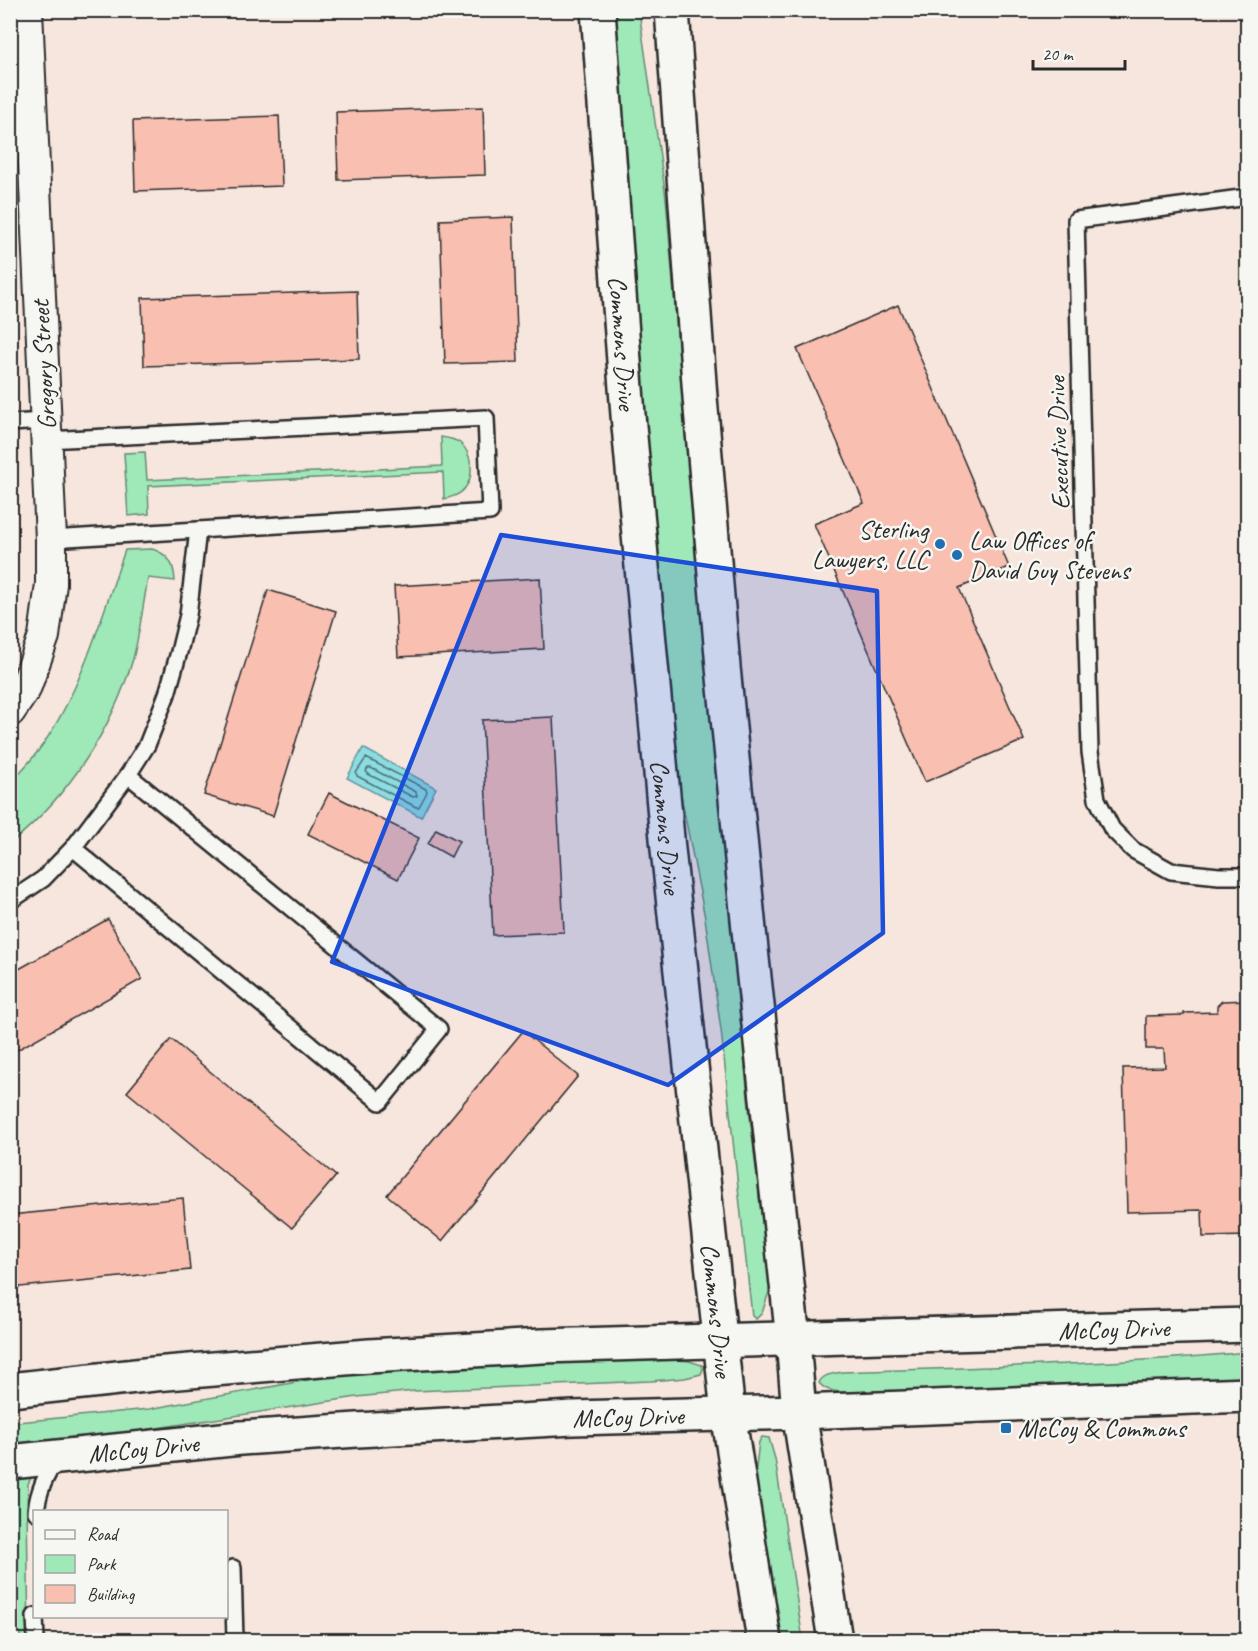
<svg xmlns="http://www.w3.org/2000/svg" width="1258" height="1651" viewBox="0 0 1258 1651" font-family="Caveat,sans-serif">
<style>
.green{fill:#9fe8b8;stroke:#658a72;stroke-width:1.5}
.water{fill:#8bdde2;stroke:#659699;stroke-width:1.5}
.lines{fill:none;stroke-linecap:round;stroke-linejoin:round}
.shore{stroke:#517274;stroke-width:1.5}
.building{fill:#f9bfb1;stroke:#2b2b2b;stroke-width:1.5}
.service-casing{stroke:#2b2b2b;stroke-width:20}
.minor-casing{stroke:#2b2b2b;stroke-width:34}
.tertiary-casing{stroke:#2b2b2b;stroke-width:38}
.service{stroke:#f6f6f2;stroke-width:15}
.minor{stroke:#f6f6f2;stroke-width:30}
.tertiary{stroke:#f6f6f2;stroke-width:33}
.marked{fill:#1d4ed8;fill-opacity:0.2;stroke:#1d4ed8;stroke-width:4.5;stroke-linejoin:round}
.poi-dot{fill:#1f6fb2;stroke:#f6f6f2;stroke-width:2}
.labels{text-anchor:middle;stroke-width:5;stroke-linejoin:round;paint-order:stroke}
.street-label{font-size:26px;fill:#2b2b2b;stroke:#f6f6f2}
.poi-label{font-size:26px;fill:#2b2b2b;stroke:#f6f6f2;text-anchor:start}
</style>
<rect width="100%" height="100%" fill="#f7e6de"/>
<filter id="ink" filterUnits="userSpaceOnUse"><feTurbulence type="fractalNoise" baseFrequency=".0167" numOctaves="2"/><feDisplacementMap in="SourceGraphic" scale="12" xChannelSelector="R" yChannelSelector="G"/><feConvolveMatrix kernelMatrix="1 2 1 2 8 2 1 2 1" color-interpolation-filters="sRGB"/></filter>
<g filter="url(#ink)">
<g class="green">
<path d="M 614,11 L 639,11 L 666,198 L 693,526 L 722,833 L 749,1108 L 770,1289 L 762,1313 L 756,1319 L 752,1316 L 721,1030 L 705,918 L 681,796 L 670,707 L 626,188 Z"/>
<path d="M 441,437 C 448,438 455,439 460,443 C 472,453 475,476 465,488 C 460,495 452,497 444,499 L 443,472 L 148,486 L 149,514 L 128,516 L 124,453 L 145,452 L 147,480 L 442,466 Z"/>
<path d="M 152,549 C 169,554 174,564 175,581 L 148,578 C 143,605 140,632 133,659 C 112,730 68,796 11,843 L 11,782 C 20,772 30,762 38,751 C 80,696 102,615 125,550 Z"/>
<path d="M 1247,1352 L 1247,1380 L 854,1392 C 842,1392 827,1393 819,1383 C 822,1374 834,1374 842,1372 C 977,1367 1113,1365 1247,1352 Z"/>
<path d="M 666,1359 L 689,1361 L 702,1365 L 703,1369 L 701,1374 L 685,1378 L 651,1381 L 415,1391 L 357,1397 L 131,1432 L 11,1445 L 10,1424 L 18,1422 L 149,1409 L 319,1378 L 352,1374 L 564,1362 Z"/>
<path d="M 762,1437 L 769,1438 L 775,1459 L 803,1640 L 780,1640 L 755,1475 L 759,1442 Z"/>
<path d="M 31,1478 L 28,1484 L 27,1506 L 29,1640 L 21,1640 L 11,1603 L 11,1480 Z"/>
</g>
<path class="water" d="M 363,748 L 436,788 L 421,817 L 347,778 Z"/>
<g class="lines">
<g class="shore">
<path d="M 366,758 L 426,789 L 427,792 L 419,807 L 416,807 L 357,776 L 356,773 Z"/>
<path d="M 368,768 L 371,768 L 416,792 L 417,796 L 413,797 L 368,774 L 366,771 Z"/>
</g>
</g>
<g class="building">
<path d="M 483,107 L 485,175 L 338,180 L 336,112 Z"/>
<path d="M 279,116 L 282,186 L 135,191 L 133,121 Z"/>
<path d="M 513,217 L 518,362 L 445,364 L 440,220 Z"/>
<path d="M 357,291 L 359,359 L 144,366 L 142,298 Z"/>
<path d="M 898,305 L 1009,567 L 959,588 L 1024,740 L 925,782 L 814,524 L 864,503 L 797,349 Z"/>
<path d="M 540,578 L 544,649 L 398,657 L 394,586 Z"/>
<path d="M 268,590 L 336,611 L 273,816 L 204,795 Z"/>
<path d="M 553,717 L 564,932 L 493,935 L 482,720 Z"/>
<path d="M 329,793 L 419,838 L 398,879 L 308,834 Z"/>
<path d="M 436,829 L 459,841 L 451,857 L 428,844 Z"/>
<path d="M 108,919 L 142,979 L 10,1054 L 10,974 Z"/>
<path d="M 1248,1000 L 1248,1236 L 1203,1237 L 1202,1210 L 1127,1212 L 1123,1068 L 1165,1067 L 1164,1049 L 1146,1049 L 1146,1016 L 1184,1015 L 1184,1013 L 1217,1012 L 1217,1006 L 1222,1001 Z"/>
<path d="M 523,1031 L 578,1076 L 442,1241 L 387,1195 Z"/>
<path d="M 171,1039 L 336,1176 L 292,1228 L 127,1092 Z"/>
<path d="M 183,1198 L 190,1270 L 10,1288 L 10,1215 Z"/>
</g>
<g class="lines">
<g class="service-casing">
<g id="service">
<path d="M 1248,197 L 1076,220 L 1090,752 L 1097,799 L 1112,829 L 1133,850 L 1171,871 L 1219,876 L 1248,876"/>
<path d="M 10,423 L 45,421"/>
<path d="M 46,440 L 486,418 L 490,512 L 51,539"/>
<path d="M 73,848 L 380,1102 L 439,1029 L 128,775"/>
<path d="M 10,901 L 43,879 L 73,848 L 128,775 L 147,745 L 167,694 L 179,652 L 188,615 L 198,530"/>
<path d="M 36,1512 C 38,1491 46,1475 57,1458"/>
<path d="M 233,1568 L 235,1640"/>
<path d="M 35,1616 L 36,1640"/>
</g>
</g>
<g class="minor-casing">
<path id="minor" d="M 10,711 L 25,689 L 44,636 L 51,584 L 51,539 L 27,10"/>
</g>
<g class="tertiary-casing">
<g id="tertiary">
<path id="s1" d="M 598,10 L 628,415 L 668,849 L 728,1413 L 764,1640"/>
<path d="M 672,10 L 700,397 L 723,667 L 750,940 L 793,1340 L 799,1412 L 835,1640"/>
<path id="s2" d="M 10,1390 L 154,1374 L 369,1356 L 542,1346 L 1248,1325"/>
<path id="s3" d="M 10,1462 L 241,1438 L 357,1430 L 573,1418 L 799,1412 L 1248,1395"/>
</g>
</g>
<use href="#service" class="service"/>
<use href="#minor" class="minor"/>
<use href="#tertiary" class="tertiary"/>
</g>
</g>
<path class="marked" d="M 501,535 L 877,591 L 883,933 L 668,1085 L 332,962 Z"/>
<g class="poi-dot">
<circle cx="940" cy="544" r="6"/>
<circle cx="957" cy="555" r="6"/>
<rect x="1000" y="1422" width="12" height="12" rx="3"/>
</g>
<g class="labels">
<g class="street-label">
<text dy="9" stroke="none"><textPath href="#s1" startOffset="334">Commons Drive</textPath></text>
<text transform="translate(43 365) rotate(-93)" y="9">Gregory Street</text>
<text transform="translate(1058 443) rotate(-92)" y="9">Executive Drive</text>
<text dy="9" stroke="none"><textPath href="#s1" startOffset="820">Commons Drive</textPath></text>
<text dy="9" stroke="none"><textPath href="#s1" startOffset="1306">Commons Drive</textPath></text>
<text dy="9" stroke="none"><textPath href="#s2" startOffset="1106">McCoy Drive</textPath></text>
<text dy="9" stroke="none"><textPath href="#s3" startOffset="620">McCoy Drive</textPath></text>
<text dy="9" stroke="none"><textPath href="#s3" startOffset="134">McCoy Drive</textPath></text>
</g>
<g class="poi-label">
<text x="928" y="538" text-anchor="end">Sterling<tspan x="928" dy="30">Lawyers, LLC</tspan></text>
<text x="969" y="549">Law Offices of<tspan x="969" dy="30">David Guy Stevens</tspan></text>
<text x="1018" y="1437">McCoy &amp; Commons</text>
</g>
</g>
<rect width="1258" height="1651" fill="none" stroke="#f6f6f2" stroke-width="36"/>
<rect x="18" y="18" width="1222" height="1615" fill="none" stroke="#2b2b2b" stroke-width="2" filter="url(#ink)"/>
<rect x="33" y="1510" width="195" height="108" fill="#f6f6f2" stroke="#a5a5a2" stroke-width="1.5"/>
<rect x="45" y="1530" width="30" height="9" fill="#f6f6f2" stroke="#a5a5a2" stroke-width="1.5"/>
<text x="87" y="1540" font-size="18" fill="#2b2b2b">Road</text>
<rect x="45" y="1555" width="30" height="18" fill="#9fe8b8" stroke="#a5a5a2" stroke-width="1.5"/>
<text x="87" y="1570" font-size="18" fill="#2b2b2b">Park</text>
<rect x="45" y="1585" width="30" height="18" fill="#f9bfb1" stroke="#a5a5a2" stroke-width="1.5"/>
<text x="87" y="1600" font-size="18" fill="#2b2b2b">Building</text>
<path d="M1033 60v9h92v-9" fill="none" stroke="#2b2b2b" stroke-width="3"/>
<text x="1042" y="60" font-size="18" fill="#2b2b2b" stroke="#f6f6f2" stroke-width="4.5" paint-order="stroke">20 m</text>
</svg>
